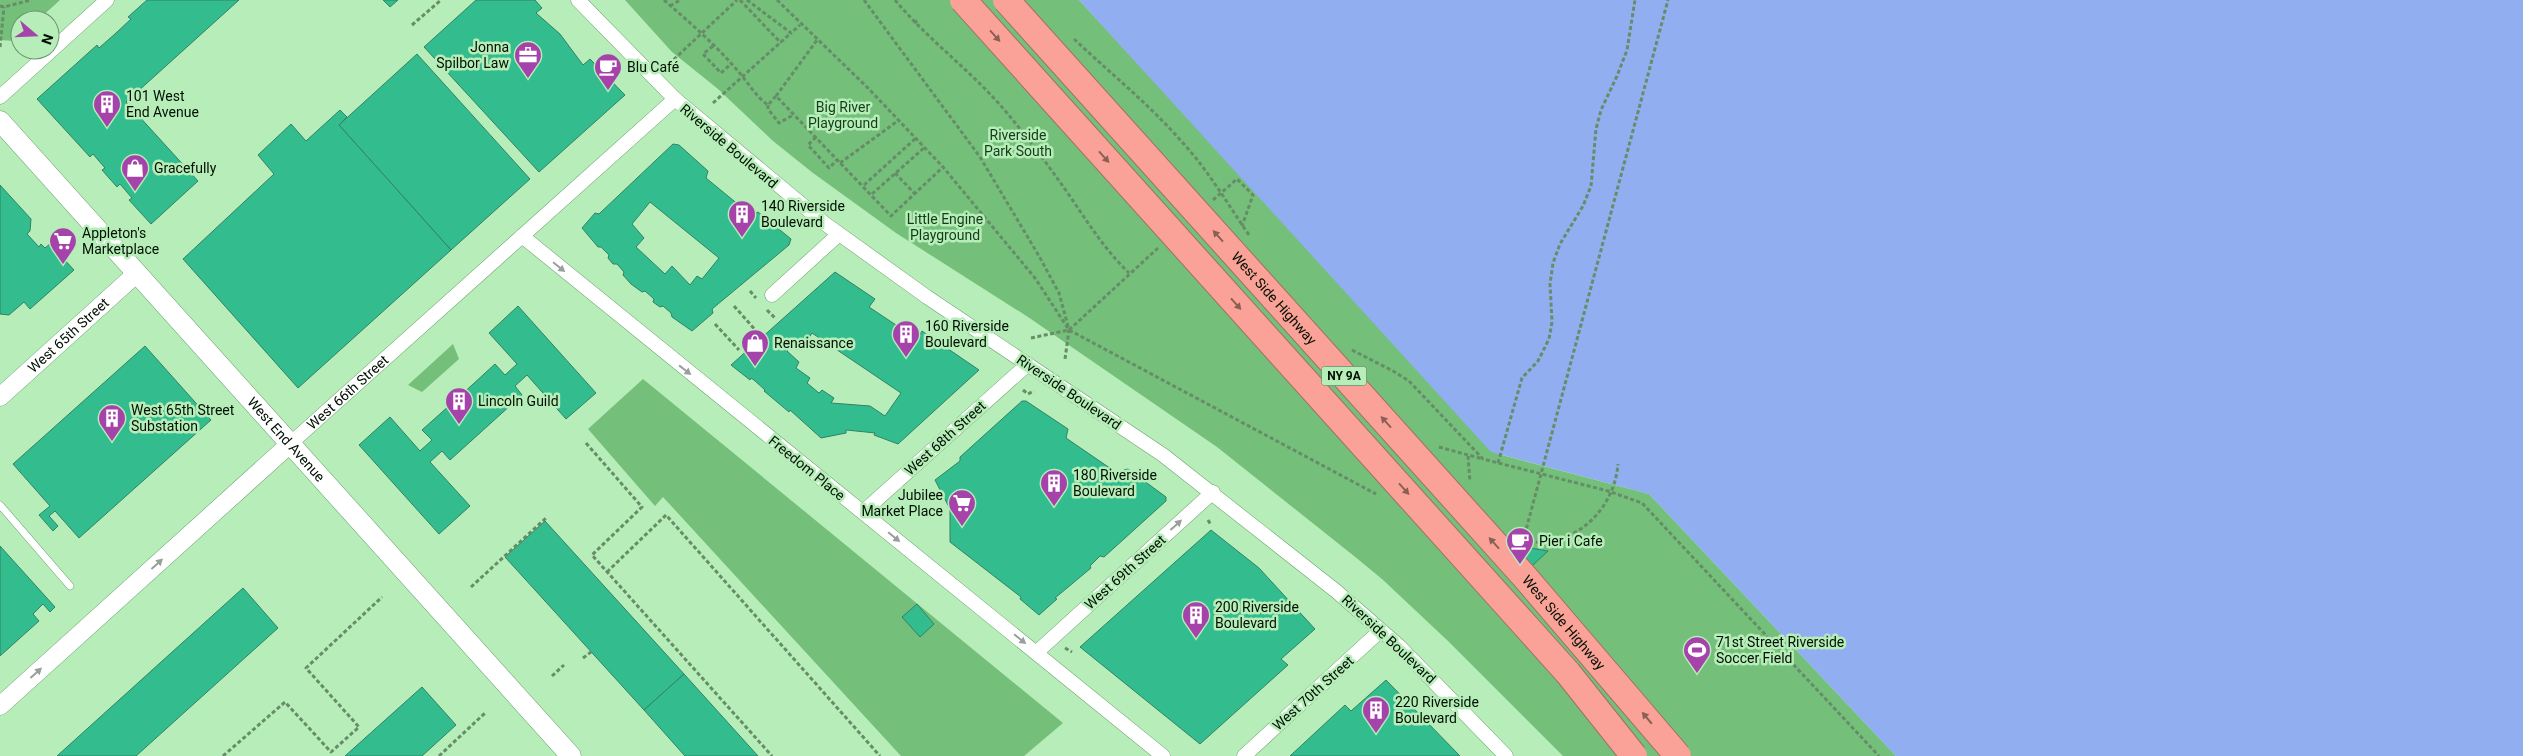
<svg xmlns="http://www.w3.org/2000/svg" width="2523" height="756" viewBox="0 0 2523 756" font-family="Roboto,sans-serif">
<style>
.green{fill:#74c07a}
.water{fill:#91aef0}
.building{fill:#33bd8f;stroke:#328265;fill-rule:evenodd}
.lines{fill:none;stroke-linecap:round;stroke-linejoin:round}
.service-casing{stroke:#6ca06f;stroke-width:8}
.minor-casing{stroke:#6ca06f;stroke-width:15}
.tertiary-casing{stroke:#6ca06f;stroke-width:19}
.secondary-casing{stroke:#6ca06f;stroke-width:21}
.path{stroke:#668c68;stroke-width:3;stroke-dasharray:4 2.5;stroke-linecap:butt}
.service{stroke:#fff;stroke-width:7}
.minor{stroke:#fff;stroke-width:14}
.tertiary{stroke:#fff;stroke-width:18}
.secondary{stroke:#fff;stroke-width:20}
.motorway-bridge-casing{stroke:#a26e64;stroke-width:28;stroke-linecap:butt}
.motorway-bridge{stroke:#faa198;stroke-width:26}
.oneway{fill:#8a6054}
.oneway2{fill:#999f9a}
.labels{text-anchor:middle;stroke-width:5;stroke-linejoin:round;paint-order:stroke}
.shield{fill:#b6edb8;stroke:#375239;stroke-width:1}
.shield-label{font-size:12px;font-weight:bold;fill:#001002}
.poi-label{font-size:14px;fill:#001002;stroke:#b6edb8;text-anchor:start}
.park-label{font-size:14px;fill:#123d18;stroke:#b6edb8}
.street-label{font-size:14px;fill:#001002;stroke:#b6edb8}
</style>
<rect width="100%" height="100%" fill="#b6edb8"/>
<g class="green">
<path d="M 0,0 L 60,0 L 38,20 L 20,20 L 20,37 L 15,41 L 0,40 Z"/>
<path d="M 625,0 L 1079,0 L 1498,454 L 1649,494 L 1896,756 L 1563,756 L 1448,641 L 1382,579 L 1354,556 L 1217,447 L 1028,317 L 896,233 L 813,173 L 773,141 L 718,89 L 672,52 Z"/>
<path d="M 453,344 L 459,359 L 422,392 L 408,385 Z"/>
<path d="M 643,379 L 1063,723 L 1024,756 L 901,756 L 663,497 L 655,506 L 588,429 Z"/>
</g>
<path class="water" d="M 1079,0 L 2523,0 L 2523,756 L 1896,756 L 1649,494 L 1491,452 Z"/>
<g class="building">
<path d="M 147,0 L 239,0 L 126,102 L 198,181 L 151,224 L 129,200 L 132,198 L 120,184 L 117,187 L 102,170 L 105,168 L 93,154 L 90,157 L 37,99 L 97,45 L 99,48 L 116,33 L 131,19 L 128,17 Z"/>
<path d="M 383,0 L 398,0 L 390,7 Z"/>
<path d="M 476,0 L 535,0 L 542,8 L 536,13 L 560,34 L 583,65 L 590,59 L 625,95 L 539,172 L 424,47 Z"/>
<path d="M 417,54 L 530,179 L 451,250 L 339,125 Z"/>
<path d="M 340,110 L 347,117 L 339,125 L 451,250 L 298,388 L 183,259 L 274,174 L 258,155 L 291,124 L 306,141 Z"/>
<path d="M 673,144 L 679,145 L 708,171 L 706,178 L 751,215 L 758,212 L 791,239 L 789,245 L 712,309 L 713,313 L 692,331 L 672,317 L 671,313 L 663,306 L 660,307 L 653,302 L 654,299 L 645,291 L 642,292 L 631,284 L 623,275 L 624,272 L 617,264 L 613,264 L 608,258 L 609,255 L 601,247 L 598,247 L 582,228 L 595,213 L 599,214 ZM 650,202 L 719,258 L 702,279 L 697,276 L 690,285 L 672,266 L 665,274 L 636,247 L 644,238 L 632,224 Z"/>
<path d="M 0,185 L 31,219 L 30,231 L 27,234 L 39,247 L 41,244 L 45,248 L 50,244 L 74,270 L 30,309 L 24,302 L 9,315 L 0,314 Z"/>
<path d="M 835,272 L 875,299 L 869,307 L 917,339 L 922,331 L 979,370 L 898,444 L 874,435 L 875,433 L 866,432 L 846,430 L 846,433 L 821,438 L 790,410 L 789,412 L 764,391 L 765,390 L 754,380 L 751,378 L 750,380 L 731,365 ZM 812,333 L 901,393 L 885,416 L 870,406 L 831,403 L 834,398 L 822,390 L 819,393 L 807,383 L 810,378 L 796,368 L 799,362 L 787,351 L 792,344 L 801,350 Z"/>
<path d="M 518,306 L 596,393 L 566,419 L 527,375 L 515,386 L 522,395 L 450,460 L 442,451 L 430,462 L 470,506 L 439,534 L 359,445 L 390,417 L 420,451 L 432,440 L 422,430 L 460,396 L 495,364 L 505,375 L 517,364 L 489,333 Z"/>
<path d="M 145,346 L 211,420 L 79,538 L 55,511 L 49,516 L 58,526 L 53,531 L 39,515 L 50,506 L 13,464 Z"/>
<path d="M 1022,401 L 1026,401 L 1068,429 L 1066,438 L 1120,475 L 1124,470 L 1128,469 L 1166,497 L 1166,501 L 1104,557 L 1100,556 L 1090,566 L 1091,568 L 1055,598 L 1057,599 L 1039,615 L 1020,599 L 1021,597 L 950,542 L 950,509 L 935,480 L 960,461 L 960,457 Z"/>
<path d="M 545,521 L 684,674 L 644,710 L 505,557 Z"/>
<path d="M 1211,530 L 1259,568 L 1315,629 L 1281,659 L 1288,665 L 1200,744 L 1080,647 Z"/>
<path d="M 1509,542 L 1524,547 L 1548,551 L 1519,578 Z"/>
<path d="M 0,546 L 55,607 L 50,612 L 43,604 L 33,614 L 39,621 L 0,656 Z"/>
<path d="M 243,588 L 278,628 L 136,756 L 57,756 Z"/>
<path d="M 917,604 L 934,624 L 920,637 L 902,617 Z"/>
<path d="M 684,674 L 758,756 L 685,756 L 644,710 Z"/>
<path d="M 1386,680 L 1460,756 L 1290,756 L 1345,705 L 1351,711 Z"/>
<path d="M 422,687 L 456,725 L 422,756 L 345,756 Z"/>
</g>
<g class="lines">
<g class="service-casing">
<path id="service" d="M 0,505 L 70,586"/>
</g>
<g class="minor-casing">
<g id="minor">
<path d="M 578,0 L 675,99 L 824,223 L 927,297 L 1163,455 L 1336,591 L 1400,647 L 1506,756"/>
<path d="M 0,97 L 107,0"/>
<path d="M 522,236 L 1163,756"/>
<path d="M 772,295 L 838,235"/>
<path id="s1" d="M 291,443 L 675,99"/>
<path d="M 863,512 L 1028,364"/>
<path d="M 1037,652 L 1213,492"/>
<path d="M 1244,756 L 1381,630"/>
</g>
</g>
<g class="tertiary-casing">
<g id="tertiary">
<path id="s2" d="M 0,397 L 137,273"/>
<path d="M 0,706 L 291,443"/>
</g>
</g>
<g class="secondary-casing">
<g id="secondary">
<path id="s3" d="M 0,121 L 571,756"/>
</g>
</g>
<g class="path">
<path d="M 664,0 C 689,22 715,44 737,70 C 748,82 755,96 768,105 L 776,96 L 891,216 L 943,167"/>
<path d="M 740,0 L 781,43"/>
<path d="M 747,0 L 791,33 L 800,25"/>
<path d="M 777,0 L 867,87 L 943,167 L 1035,278 L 1069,330 L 1376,494"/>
<path d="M 864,0 L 980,157 L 1039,256 L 1059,293 L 1069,330 L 1065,359"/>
<path d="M 895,0 C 929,41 973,72 1007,113 C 1028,138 1048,165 1067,192 C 1087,221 1104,249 1129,273"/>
<path d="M 0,6 L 4,7 L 31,0"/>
<path d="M 670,6 L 680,0"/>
<path d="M 914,23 L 919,19"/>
<path d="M 412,25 L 441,0"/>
<path d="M 1074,39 C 1110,73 1149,104 1182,142 C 1208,170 1227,203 1249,235"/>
<path d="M 713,46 L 703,54 L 721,73 L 731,64"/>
<path d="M 0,47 L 4,7"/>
<path d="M 669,64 L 737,0"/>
<path d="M 776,96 L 817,40"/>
<path d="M 713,103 L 791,33"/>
<path d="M 768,105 L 768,109 L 779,123 L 793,115"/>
<path d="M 816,137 L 808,145 L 829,168 L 837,160"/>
<path d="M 840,163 L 899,120"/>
<path d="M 895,173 L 915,194"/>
<path d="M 864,185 L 916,138"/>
<path d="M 872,194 L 925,147"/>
<path d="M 1213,200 L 1237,179 L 1253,195 L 1242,226"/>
<path d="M 750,291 L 756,298"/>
<path d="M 734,306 L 758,333"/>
<path d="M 767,310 L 775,318"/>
<path d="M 715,324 L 739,350"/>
<path d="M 1031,338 L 1069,330 L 1158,248"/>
<path d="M 1352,350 L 1393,371 L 1409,381 L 1483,459 L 1608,491 L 1642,503 L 1879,756"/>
<path d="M 1023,390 L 1028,394 L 1034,391"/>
<path d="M 586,443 L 642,507 L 592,555 L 772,756"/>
<path d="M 1439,447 L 1483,459"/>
<path d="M 1468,456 L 1470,482"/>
<path d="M 1498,463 L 1522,378 L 1538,361 L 1549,339 L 1552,322 L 1550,284 L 1553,263 L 1560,244 L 1583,206 L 1591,186 L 1596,129 L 1601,110 L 1617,76 L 1627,50 L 1635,0"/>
<path d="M 1208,520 L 1211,525"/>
<path d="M 1523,541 L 1668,0"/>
<path d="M 1523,541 C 1572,550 1614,512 1618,464"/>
<path d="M 607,572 L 666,515 L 880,756"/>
<path d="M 471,587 L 546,518"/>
<path d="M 1065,648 L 1072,652"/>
<path d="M 583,658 L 591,652"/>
<path d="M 552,676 L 564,665"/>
<path d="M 223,756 L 285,702 L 331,752 L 359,727 L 306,668 L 382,597"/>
<path d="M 439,756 L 485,713"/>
</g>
<use href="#service" class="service"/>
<use href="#minor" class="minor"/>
<use href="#tertiary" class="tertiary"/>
<use href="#secondary" class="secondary"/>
<g class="motorway-bridge-casing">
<g id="motorway-bridge">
<path d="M 963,0 L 1524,624 L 1568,673 L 1634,756"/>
<path id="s4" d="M 1006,0 L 1524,576 L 1678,756"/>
</g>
</g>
<use href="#motorway-bridge" class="motorway-bridge"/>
</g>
<defs><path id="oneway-solid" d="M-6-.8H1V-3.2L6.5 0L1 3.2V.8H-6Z" transform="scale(1.25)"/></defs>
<g class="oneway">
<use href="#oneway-solid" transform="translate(995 36) rotate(48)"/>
<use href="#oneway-solid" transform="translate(1104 157) rotate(48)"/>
<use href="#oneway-solid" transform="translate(1218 236) rotate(-132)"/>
<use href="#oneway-solid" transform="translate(1236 304) rotate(48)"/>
<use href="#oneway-solid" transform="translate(1386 422) rotate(-132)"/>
<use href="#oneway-solid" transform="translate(1404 489) rotate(48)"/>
<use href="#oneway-solid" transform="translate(1494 543) rotate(-132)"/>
<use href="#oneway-solid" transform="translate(1647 718) rotate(-130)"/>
</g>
<g class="oneway2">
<use href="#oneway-solid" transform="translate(559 267) rotate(39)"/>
<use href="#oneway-solid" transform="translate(685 370) rotate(38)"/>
<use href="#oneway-solid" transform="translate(1176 525) rotate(-42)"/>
<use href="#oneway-solid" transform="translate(894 537) rotate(39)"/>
<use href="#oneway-solid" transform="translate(157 564) rotate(-42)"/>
<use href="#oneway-solid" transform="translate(1020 639) rotate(39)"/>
<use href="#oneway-solid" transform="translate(36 673) rotate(-42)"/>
</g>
<defs>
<g id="office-pin" transform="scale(1.4375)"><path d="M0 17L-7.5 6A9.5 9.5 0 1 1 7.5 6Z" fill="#a543aa" stroke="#b6edb8"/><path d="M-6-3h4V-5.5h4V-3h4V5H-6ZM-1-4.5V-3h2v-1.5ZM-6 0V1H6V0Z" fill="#fff"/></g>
<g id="cafe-pin" transform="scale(1.4375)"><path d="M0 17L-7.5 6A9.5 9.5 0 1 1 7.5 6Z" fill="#a543aa" stroke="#b6edb8"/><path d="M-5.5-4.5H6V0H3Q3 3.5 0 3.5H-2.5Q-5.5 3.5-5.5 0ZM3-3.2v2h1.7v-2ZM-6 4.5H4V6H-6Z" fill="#fff"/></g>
<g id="building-pin" transform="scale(1.4375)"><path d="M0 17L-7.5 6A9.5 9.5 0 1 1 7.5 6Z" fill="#a543aa" stroke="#b6edb8"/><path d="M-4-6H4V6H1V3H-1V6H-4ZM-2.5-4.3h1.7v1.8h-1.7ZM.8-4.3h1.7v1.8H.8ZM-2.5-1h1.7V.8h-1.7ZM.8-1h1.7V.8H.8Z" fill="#fff"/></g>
<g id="shop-pin" transform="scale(1.4375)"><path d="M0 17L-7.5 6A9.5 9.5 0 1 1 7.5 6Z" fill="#a543aa" stroke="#b6edb8"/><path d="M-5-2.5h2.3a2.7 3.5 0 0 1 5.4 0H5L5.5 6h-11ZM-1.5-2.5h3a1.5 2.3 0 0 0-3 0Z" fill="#fff"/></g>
<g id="supermarket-pin" transform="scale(1.4375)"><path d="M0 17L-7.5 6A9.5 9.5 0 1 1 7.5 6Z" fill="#a543aa" stroke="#b6edb8"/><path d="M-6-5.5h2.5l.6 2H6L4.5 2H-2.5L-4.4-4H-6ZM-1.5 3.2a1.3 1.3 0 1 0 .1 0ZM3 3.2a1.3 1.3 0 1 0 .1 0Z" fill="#fff"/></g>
<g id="stadium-pin" transform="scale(1.4375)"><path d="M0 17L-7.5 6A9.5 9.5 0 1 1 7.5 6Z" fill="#a543aa" stroke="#b6edb8"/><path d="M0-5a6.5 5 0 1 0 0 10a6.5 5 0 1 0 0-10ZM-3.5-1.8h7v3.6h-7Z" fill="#fff"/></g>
</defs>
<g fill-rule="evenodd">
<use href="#office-pin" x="528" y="55"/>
<use href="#cafe-pin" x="608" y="67"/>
<use href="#building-pin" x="107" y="104"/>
<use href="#shop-pin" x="135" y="168"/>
<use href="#building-pin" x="742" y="214"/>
<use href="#supermarket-pin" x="63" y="241"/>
<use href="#building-pin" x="906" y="334"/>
<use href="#shop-pin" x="755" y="343"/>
<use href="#building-pin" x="459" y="401"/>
<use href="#building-pin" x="112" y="418"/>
<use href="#building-pin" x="1054" y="483"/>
<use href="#supermarket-pin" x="962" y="503"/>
<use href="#cafe-pin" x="1520" y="541"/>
<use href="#building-pin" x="1196" y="615"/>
<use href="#stadium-pin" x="1697" y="650"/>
<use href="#building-pin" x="1376" y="710"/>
</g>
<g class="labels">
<rect class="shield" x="1321.5" y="366.5" width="45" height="19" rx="4"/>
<g class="shield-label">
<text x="1344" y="380">NY 9A</text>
</g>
<g class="poi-label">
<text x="509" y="52" text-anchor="end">Jonna<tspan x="509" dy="16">Spilbor Law</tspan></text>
<text x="627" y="72">Blu Café</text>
<text x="126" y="101">101 West<tspan x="126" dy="16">End Avenue</tspan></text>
<text x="154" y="173">Gracefully</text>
<text x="761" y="211">140 Riverside<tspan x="761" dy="16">Boulevard</tspan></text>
<text x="82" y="238">Appleton's<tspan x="82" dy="16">Marketplace</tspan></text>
<text x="925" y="331">160 Riverside<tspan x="925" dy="16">Boulevard</tspan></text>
<text x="774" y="348">Renaissance</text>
<text x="478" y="406">Lincoln Guild</text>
<text x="131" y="415">West 65th Street<tspan x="131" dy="16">Substation</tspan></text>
<text x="1073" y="480">180 Riverside<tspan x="1073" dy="16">Boulevard</tspan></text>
<text x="943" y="500" text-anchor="end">Jubilee<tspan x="943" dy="16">Market Place</tspan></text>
<text x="1539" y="546">Pier i Cafe</text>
<text x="1215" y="612">200 Riverside<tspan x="1215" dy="16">Boulevard</tspan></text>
<text x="1716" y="647">71st Street Riverside<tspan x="1716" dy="16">Soccer Field</tspan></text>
<text x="1395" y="707">220 Riverside<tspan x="1395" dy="16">Boulevard</tspan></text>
</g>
<g class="park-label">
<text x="843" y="112">Big River<tspan x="843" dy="16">Playground</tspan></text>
<text x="1018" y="140">Riverside<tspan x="1018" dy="16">Park South</tspan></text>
<text x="945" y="224">Little Engine<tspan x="945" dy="16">Playground</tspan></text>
</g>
<g class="street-label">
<text transform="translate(729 146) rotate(40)" y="5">Riverside Boulevard</text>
<text dy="5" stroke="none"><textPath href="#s4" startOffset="401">West Side Highway</textPath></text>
<text dy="5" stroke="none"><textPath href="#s2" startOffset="92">West 65th Street</textPath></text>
<text dy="5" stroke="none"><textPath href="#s1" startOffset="76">West 66th Street</textPath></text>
<text transform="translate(1069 392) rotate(34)" y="5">Riverside Boulevard</text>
<text dy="5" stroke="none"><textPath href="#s3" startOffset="428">West End Avenue</textPath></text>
<text transform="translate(945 438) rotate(-42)" y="5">West 68th Street</text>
<text transform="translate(807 468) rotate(39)" y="5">Freedom Place</text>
<text transform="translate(1125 572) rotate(-42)" y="5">West 69th Street</text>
<text dy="5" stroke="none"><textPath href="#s4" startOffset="836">West Side Highway</textPath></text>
<text transform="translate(1389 639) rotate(43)" y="5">Riverside Boulevard</text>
<text transform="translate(1313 693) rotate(-42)" y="5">West 70th Street</text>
</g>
</g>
<g transform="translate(35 35) rotate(109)"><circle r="24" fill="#b6edb8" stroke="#6d956f"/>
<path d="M0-4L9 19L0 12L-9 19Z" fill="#a543aa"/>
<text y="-8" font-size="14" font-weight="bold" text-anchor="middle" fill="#001002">N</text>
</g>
</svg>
